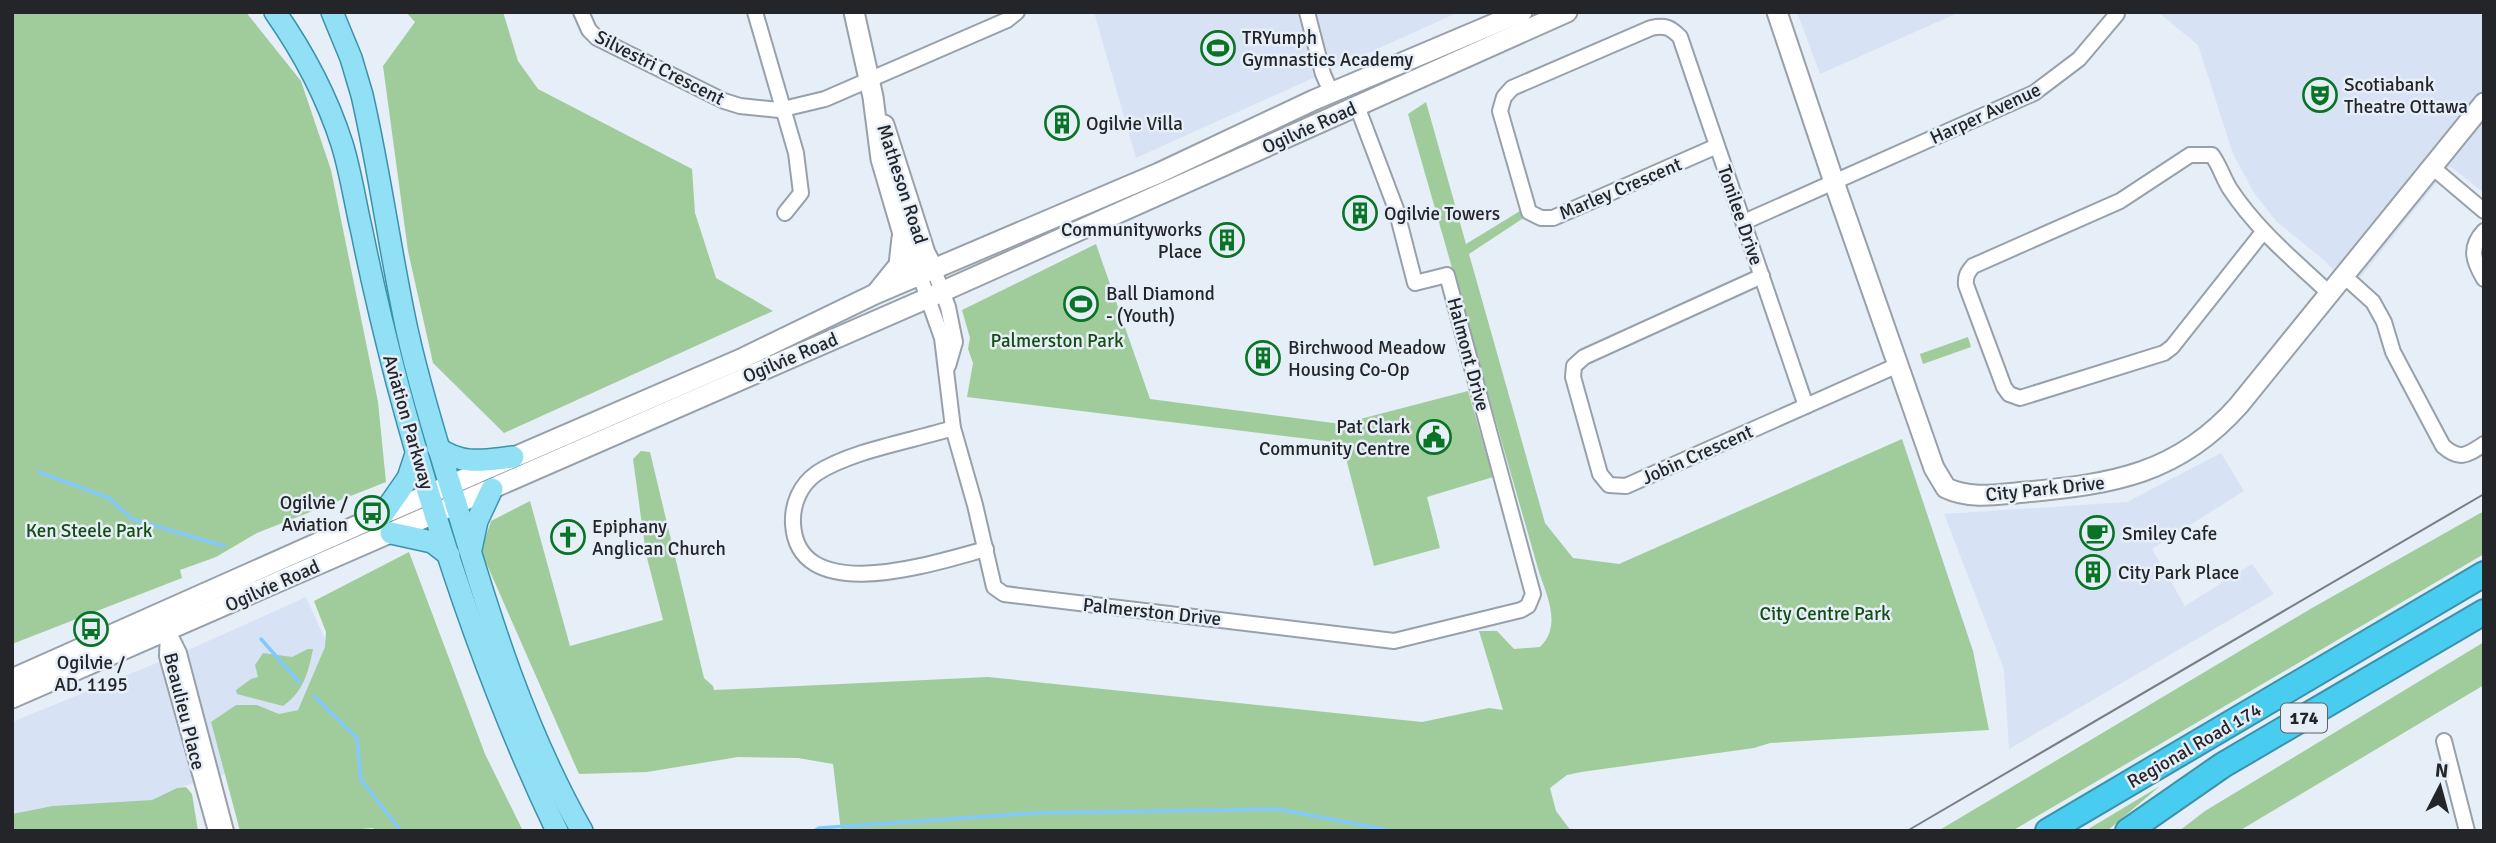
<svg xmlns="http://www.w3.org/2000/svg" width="2496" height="843" viewBox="0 0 2496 843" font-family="Signika,sans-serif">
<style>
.built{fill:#d7e3f4}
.green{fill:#a0cc9b}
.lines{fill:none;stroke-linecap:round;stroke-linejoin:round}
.stream{stroke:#82c9fe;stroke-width:3.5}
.street-casing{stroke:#98a0a9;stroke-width:18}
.secondary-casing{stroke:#98a0a9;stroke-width:23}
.primary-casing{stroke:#3b92aa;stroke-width:24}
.highway-casing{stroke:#3b92aa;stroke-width:28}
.street{stroke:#fff;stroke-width:14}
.secondary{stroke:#fff;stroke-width:19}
.primary{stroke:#91e0f6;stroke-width:21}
.highway{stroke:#48ccf0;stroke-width:24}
.tram{stroke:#797d84;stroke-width:2}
.labels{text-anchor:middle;stroke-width:5;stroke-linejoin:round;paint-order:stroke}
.shield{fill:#e6eef8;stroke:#5e6167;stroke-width:2}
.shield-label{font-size:18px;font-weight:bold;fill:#232529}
.poi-label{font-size:19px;fill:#232529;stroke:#e6eef8;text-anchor:start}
.street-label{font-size:19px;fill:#232529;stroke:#e6eef8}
.park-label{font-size:19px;fill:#144d11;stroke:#e6eef8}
</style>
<rect width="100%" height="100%" fill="#e6eef8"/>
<g class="built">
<path d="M 1094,12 L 1459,12 L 1136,158 Z"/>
<path d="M 1797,12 L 1960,12 L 1820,74 Z"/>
<path d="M 2158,12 L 2484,12 L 2484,193 L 2450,166 L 2351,289 L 2325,261 L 2276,221 L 2254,193 L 2233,154 L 2198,45 Z"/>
<path d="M 2221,453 L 2244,491 L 2152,549 L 2185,606 L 2252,564 L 2274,594 L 2009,749 L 2004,669 L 1944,514 L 2127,502 Z"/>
<path d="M 306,597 L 341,675 L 298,710 L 279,714 L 257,705 L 211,722 L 225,774 L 177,788 L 152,800 L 12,816 L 12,722 L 186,651 Z"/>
</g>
<g class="green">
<path d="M 12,12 L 246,12 L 249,16 L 301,81 L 331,170 L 378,402 L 386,482 L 257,533 L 216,557 L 180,570 L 182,578 L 12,644 Z"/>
<path d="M 406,12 L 503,12 L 518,61 L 538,89 L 692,169 L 695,213 L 716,278 L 773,311 L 504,433 L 433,363 L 408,251 L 383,66 L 415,22 Z"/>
<path d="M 1426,102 L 1466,244 L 1520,211 L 1525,217 L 1469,254 L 1545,523 L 1573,558 L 1619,564 L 1902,439 L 1973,651 L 1989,730 L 1770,743 L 1754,748 L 1581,772 L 1567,775 L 1550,788 L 1556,811 L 1571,831 L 841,831 L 833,764 L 798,758 L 738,757 L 647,772 L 579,774 L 481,551 L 491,521 L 530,501 L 570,646 L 663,620 L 646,554 L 633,459 L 641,451 L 650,452 L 704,678 L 713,686 L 714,690 L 988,677 L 1422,722 L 1489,708 L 1503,710 L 1479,631 L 1497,631 L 1514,649 L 1540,647 C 1562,626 1547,596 1539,572 L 1408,114 Z"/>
<path d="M 1096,244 L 1150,399 L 1341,424 L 1468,391 L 1493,477 L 1427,497 L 1440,548 L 1374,566 L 1342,443 L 967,397 L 973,363 L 968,349 L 970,338 L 962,310 Z"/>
<path d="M 1968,337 L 1971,347 L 1923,364 L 1920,354 Z"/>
<path d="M 2484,511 L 2484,554 L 2012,831 L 1938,831 L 2312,608 Z"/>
<path d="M 409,552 L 485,754 L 523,831 L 381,831 L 372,828 L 343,831 L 240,831 L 211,722 L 236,705 L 257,705 L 279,714 L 298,710 L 325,647 L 326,632 L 314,601 Z"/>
<path d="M 2484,642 L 2484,685 L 2239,831 L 2179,831 L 2205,811 Z"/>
<path d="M 308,649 L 313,649 C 308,673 304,691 283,706 L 237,694 L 236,690 L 251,679 L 258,677 L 255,665 L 263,653 L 292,657 Z"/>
<path d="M 2160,786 L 2107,831 L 2085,831 Z"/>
<path d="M 186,787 L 192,794 L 198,831 L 12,831 L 12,814 L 53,806 L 152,800 L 177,788 Z"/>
</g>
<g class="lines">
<g class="stream">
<path d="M 39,472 L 109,498 L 132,519 L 224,546"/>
<path d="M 261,639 L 299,682"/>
<path d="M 314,696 L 357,738 L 361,780 L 401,831"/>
<path d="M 814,831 L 819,828 L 1035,813 L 1277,809 L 1393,831"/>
</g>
<g class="street-casing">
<g id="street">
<path d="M 581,12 L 589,30 L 597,38 L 724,101 L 740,106 L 779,110 L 825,99 L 1007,20 L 1017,12"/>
<path d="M 755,12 L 796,153 L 801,193 L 785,213"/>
<path d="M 1307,12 L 1323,74 L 1331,92"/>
<path d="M 1717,146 L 1553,218 L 1541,218 L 1529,212 L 1500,111 L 1504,97 L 1512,88 L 1651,28 C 1665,25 1670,27 1680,37 L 1806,406"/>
<path d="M 2432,167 L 2484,211"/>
<path d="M 1744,222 L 2034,93 L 2079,59 L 2117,14"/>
<path d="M 2484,231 C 2468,248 2474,262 2484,279"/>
<path d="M 2263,232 L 2172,347 L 2164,353 L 2020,398 L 2009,394 L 2004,387 L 1966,285 C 1965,276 1968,272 1973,266 L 2120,201 L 2190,155 L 2212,155 C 2220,166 2223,178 2230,189 C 2257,230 2294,260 2329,293"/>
<path d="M 934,270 L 948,307 L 955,342 L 948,366"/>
<path d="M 2343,275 L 2373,302 L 2384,322 L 2393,352 L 2443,446 C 2460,461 2467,455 2484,444"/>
<path d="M 920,276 L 942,338 L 953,428 L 975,505 L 994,587 L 1004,594 L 1394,641 L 1521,610 L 1528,606 L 1533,594 L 1447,275 L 1415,283 L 1396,209 L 1357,106"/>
<path d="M 1762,276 L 1584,357 L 1574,366 L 1573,377 L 1600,474 L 1609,485 L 1626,486 L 1898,365"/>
<path d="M 953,428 C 912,441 853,450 817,473 C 800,485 792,504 793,524 C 798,609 937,562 986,549"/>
<path d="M 168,631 L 179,653 L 226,831"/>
<path d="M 168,632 L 167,656 L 216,831"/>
<path d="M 2444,741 L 2467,831"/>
</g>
</g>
<g class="secondary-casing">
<g id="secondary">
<path d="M 854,12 L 873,97 L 881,159 L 903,234 L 920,276"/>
<path d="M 1777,12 L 1834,182 L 1934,468 L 1946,488 C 1972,500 1999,494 2026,492 C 2113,484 2178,474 2239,405 L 2484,103"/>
<path d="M 884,125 L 925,253 L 934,270"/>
<path d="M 878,291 L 899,265 L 902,238"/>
<path d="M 12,679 L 383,514 L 741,359 L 875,294 L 1159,173 L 1314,100 L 1522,12"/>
<path d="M 12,698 L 928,298 L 1567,12"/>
</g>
</g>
<g class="primary-casing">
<g id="primary">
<path d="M 275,12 C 303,52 327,97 342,144 C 351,173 355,203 362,232 C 372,282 384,332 397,382 C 438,536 488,687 557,831"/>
<path d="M 332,12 L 351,58 L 362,95 C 380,173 390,252 407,330 C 420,389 438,447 456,504 C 489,616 524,729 582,831"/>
<path d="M 438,448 C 463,466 485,460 513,457"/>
<path d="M 383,514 L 408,478 L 417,451"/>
<path d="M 391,533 L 432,542 L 449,555"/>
<path d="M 471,549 L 477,521 L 492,489"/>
</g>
</g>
<g class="highway-casing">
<g id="highway">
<path d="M 2048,831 L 2484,574"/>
<path d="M 2128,831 L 2223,765 L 2484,612"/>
</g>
</g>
<use href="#street" class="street"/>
<use href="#secondary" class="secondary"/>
<use href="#primary" class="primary"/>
<use href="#highway" class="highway"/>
<path class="tram" d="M 1907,831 L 2484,494"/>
</g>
<defs>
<g id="stadium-ring" transform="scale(1.75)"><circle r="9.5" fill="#e6eef8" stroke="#0a7426" stroke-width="1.5"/><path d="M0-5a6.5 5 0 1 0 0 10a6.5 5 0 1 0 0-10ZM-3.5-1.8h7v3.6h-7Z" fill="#0a7426"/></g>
<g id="theatre-ring" transform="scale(1.75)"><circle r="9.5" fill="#e6eef8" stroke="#0a7426" stroke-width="1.5"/><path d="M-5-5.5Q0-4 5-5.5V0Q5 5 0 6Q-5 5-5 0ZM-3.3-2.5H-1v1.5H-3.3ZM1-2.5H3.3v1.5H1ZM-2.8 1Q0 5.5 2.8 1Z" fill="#0a7426"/></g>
<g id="building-ring" transform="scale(1.75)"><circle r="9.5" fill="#e6eef8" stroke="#0a7426" stroke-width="1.5"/><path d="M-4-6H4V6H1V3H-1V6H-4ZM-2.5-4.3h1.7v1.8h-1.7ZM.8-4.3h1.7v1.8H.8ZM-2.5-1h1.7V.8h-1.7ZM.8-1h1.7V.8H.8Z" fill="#0a7426"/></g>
<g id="civic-ring" transform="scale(1.75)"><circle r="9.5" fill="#e6eef8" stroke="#0a7426" stroke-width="1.5"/><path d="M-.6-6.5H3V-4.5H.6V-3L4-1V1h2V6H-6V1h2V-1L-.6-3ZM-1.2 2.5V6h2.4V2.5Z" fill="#0a7426"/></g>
<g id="bus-ring" transform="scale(1.75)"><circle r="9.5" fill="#e6eef8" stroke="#0a7426" stroke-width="1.5"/><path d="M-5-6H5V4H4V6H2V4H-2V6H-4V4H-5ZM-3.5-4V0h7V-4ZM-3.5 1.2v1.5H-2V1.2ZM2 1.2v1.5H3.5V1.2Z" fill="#0a7426"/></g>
<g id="cafe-ring" transform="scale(1.75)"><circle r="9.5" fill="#e6eef8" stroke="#0a7426" stroke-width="1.5"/><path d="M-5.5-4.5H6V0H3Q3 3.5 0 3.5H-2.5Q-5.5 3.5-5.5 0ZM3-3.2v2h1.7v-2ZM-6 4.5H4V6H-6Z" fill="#0a7426"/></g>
<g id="church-ring" transform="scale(1.75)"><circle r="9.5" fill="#e6eef8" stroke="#0a7426" stroke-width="1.5"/><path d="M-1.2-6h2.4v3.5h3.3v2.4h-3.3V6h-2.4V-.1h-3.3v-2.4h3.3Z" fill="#0a7426"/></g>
</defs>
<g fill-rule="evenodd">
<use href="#stadium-ring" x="1218" y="48"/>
<use href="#theatre-ring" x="2320" y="95"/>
<use href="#building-ring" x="1062" y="123"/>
<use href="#building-ring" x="1360" y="213"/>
<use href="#building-ring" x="1227" y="240"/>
<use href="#stadium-ring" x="1081" y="304"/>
<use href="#building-ring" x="1263" y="358"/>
<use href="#civic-ring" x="1434" y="437"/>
<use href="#bus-ring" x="372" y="513"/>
<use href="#cafe-ring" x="2097" y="533"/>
<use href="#church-ring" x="568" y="537"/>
<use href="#building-ring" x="2093" y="572"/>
<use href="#bus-ring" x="91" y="629"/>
</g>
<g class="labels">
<rect class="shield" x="2281" y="703.5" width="46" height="29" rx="5"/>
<g class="shield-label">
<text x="2304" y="724">174</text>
</g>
<g class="poi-label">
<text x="1242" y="44">TRYumph<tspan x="1242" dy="22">Gymnastics Academy</tspan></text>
<text x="2344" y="91">Scotiabank<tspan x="2344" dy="22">Theatre Ottawa</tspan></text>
<text x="1086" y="130">Ogilvie Villa</text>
<text x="1384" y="220">Ogilvie Towers</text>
<text x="1202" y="236" text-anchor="end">Communityworks<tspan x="1202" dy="22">Place</tspan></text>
<text x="1106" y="300">Ball Diamond<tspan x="1106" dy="22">- (Youth)</tspan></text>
<text x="1288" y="354">Birchwood Meadow<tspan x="1288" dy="22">Housing Co-Op</tspan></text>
<text x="1410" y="433" text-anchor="end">Pat Clark<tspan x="1410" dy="22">Community Centre</tspan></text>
<text x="348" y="509" text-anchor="end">Ogilvie /<tspan x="348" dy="22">Aviation</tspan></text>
<text x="592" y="533">Epiphany<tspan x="592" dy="22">Anglican Church</tspan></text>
<text x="2122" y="540">Smiley Cafe</text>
<text x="2118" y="579">City Park Place</text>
<text x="91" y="669" text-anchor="middle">Ogilvie /<tspan x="91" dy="22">AD. 1195</tspan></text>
</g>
<g class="street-label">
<text transform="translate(660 67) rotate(27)" y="7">Silvestri Crescent</text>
<text transform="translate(1985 113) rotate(-25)" y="7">Harper Avenue</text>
<text transform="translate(1309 127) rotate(-24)" y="7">Ogilvie Road</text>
<text transform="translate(903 184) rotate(72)" y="7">Matheson Road</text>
<text transform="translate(1620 188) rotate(-23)" y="7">Marley Crescent</text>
<text transform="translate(1741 215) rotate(71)" y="7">Tonilee Drive</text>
<text transform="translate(1469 354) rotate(75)" y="7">Halmont Drive</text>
<text transform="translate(790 357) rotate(-23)" y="7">Ogilvie Road</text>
<text transform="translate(409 422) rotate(74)" y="7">Aviation Parkway</text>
<text transform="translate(1697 454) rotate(-24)" y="7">Jobin Crescent</text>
<text transform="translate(2045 488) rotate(-6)" y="7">City Park Drive</text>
<text transform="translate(272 585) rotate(-24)" y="7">Ogilvie Road</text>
<text transform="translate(1152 611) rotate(6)" y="7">Palmerston Drive</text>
<text transform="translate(185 711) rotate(76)" y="7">Beaulieu Place</text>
<text transform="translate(2194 745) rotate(-30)" y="7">Regional Road 174</text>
</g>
<g class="park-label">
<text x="1057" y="347">Palmerston Park</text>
<text x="89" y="537">Ken Steele Park</text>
<text x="1825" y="620">City Centre Park</text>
</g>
</g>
<rect width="2496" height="843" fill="none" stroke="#232529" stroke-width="28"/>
<g transform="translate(2440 787) rotate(6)" stroke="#e6eef8" stroke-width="5" paint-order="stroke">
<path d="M0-5L12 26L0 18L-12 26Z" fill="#232529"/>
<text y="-10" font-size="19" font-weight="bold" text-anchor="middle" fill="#232529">N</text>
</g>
</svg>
